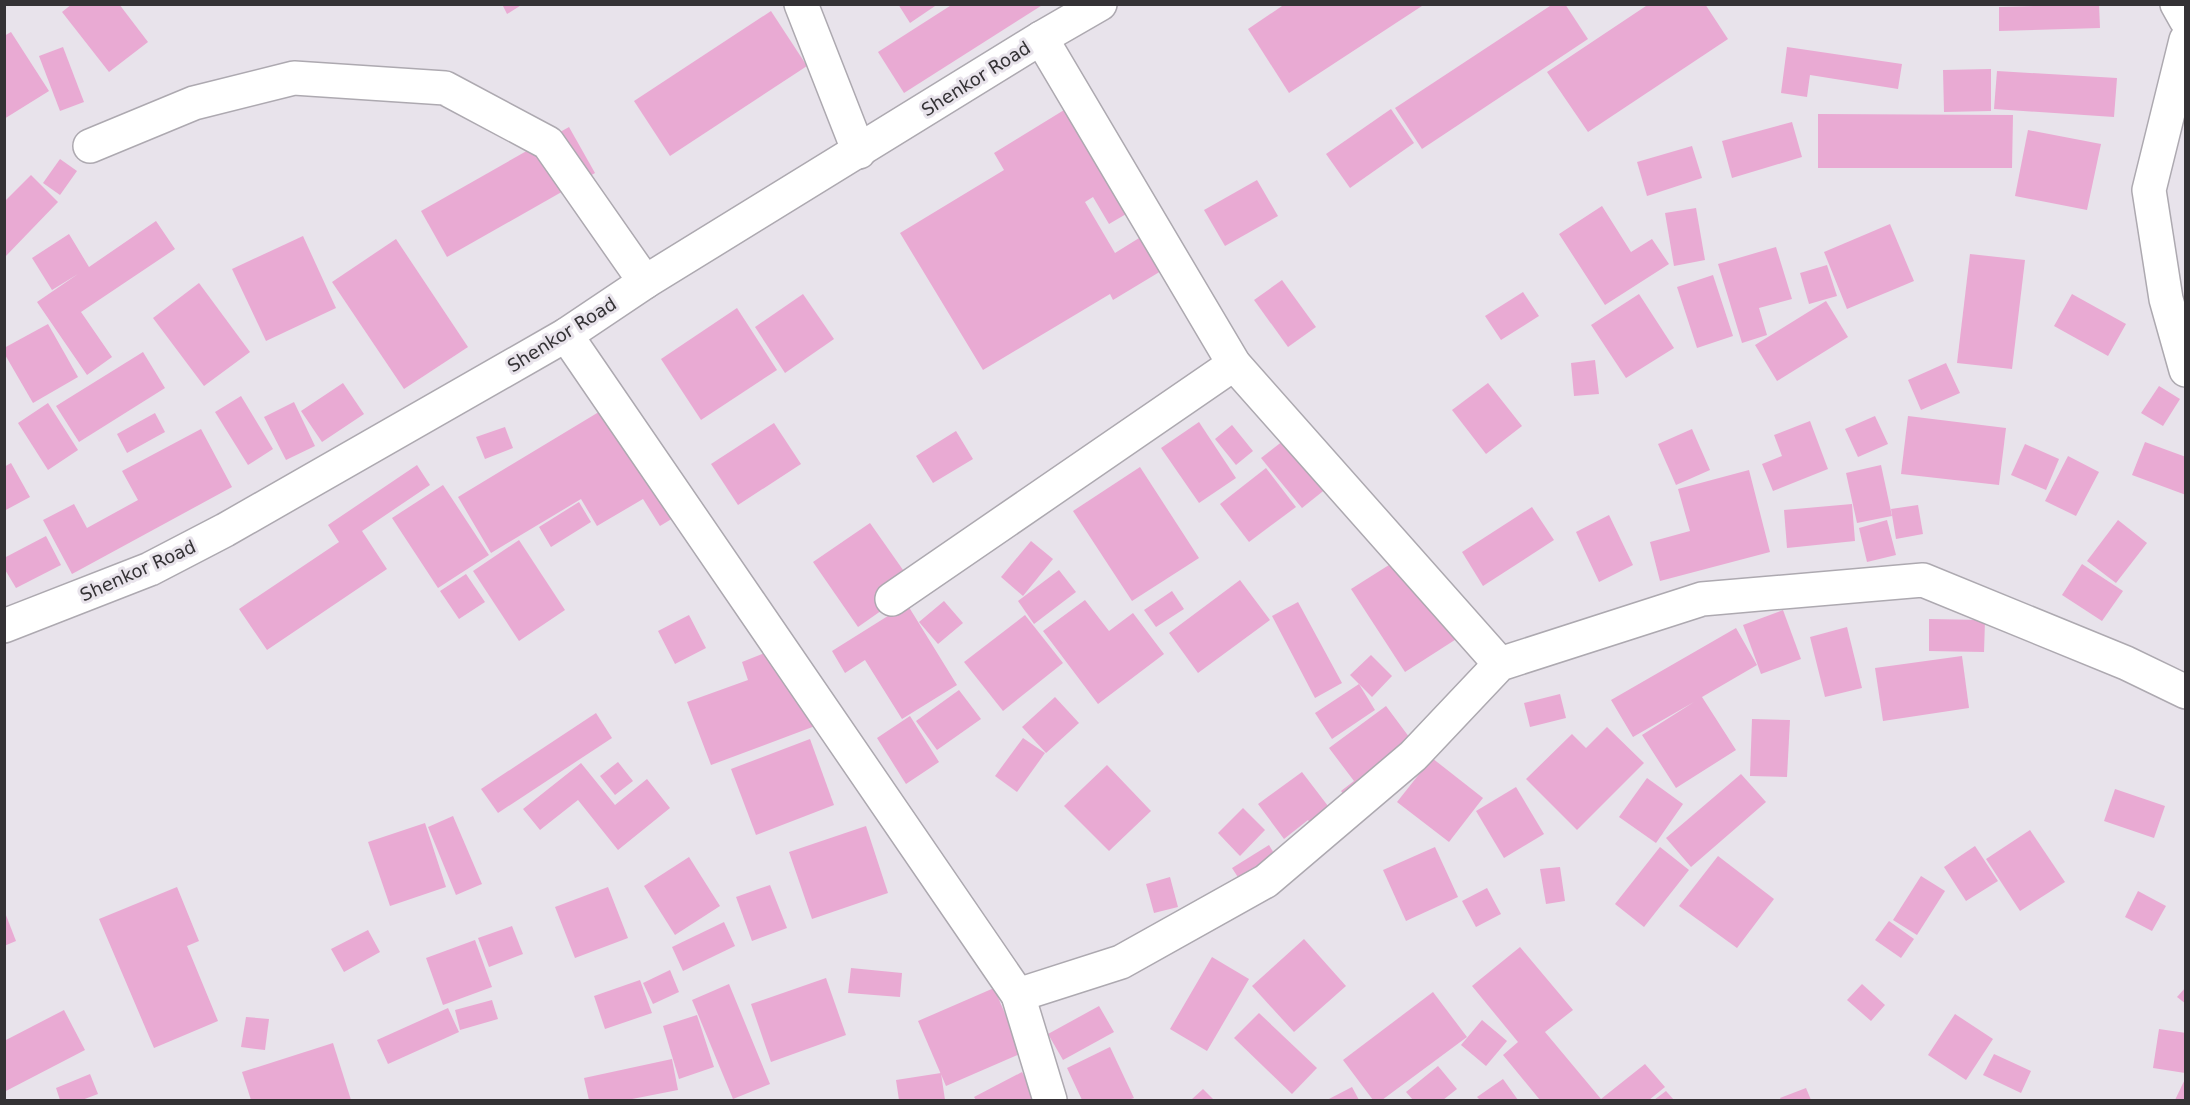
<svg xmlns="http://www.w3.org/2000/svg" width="2190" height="1105" viewBox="0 0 2190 1105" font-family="'DejaVu Sans',sans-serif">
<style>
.building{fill:#e9aad3}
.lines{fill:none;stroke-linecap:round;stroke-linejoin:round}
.minor-casing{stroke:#ada9b0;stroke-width:36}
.secondary-casing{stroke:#ada9b0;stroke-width:36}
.minor{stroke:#fff;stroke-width:33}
.secondary{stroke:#fff;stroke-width:33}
.labels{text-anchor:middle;stroke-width:6;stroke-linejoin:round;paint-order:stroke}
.street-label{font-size:18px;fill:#343235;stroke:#e8e3eb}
</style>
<rect width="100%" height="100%" fill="#e8e3eb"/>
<g class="building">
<path d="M 72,4 L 119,4 L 148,42 L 109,72 L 62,12 Z"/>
<path d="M 502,4 L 523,4 L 507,14 Z"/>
<path d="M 898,4 L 938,4 L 910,23 Z"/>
<path d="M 953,4 L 1044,4 L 904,93 L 878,52 Z"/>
<path d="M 1285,4 L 1425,4 L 1289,93 L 1248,29 Z"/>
<path d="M 1553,4 L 1565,4 L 1588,39 L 1422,149 L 1395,108 Z"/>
<path d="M 1649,4 L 1705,4 L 1728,39 L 1588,132 L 1547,72 Z"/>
<path d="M 2099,4 L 2100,28 L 1999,31 L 1999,7 Z"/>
<path d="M 771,11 L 807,66 L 670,156 L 634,101 Z"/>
<path d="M 11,32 L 49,91 L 4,119 L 4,36 Z"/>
<path d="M 63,47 L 84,102 L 60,111 L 39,56 Z"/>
<path d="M 1787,47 L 1902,64 L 1898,89 L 1810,75 L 1807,97 L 1781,93 Z"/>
<path d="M 1991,69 L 1991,111 L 1944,112 L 1943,70 Z"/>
<path d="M 1997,71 L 2117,78 L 2114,117 L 1994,109 Z"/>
<path d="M 1082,99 L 1145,203 L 1109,224 L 1093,197 L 1085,202 L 1115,253 L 1160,225 L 1181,259 L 1113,300 L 1110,294 L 983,370 L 900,233 L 1004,170 L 994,153 Z"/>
<path d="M 1391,109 L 1414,143 L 1350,188 L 1326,154 Z"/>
<path d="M 1818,114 L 2013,115 L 2012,168 L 1818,168 Z"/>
<path d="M 1792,122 L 1802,157 L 1732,178 L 1722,141 Z"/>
<path d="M 569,127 L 595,173 L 447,257 L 421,211 Z"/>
<path d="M 2028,130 L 2101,144 L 2087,210 L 2015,196 Z"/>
<path d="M 1692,146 L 1702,178 L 1647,196 L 1637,162 Z"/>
<path d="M 60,159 L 77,171 L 60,195 L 43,183 Z"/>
<path d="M 31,175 L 58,202 L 4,258 L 4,202 Z"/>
<path d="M 1257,180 L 1278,216 L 1225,246 L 1204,210 Z"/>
<path d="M 1602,206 L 1631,252 L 1652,239 L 1669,264 L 1605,305 L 1559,234 Z"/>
<path d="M 1696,208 L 1705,260 L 1674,266 L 1665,213 Z"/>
<path d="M 156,221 L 175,249 L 81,312 L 112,357 L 87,375 L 37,302 L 78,274 L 52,290 L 32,258 L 69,234 L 89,267 Z"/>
<path d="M 1890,224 L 1914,281 L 1847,309 L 1824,252 Z"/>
<path d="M 303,236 L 336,308 L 266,341 L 232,269 Z"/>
<path d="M 396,239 L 468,347 L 404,389 L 332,282 Z"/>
<path d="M 1776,247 L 1792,299 L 1759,308 L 1767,335 L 1742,343 L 1718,264 Z"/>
<path d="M 1970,254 L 2025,260 L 2012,369 L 1957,363 Z"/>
<path d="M 1827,265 L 1837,296 L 1809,304 L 1800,273 Z"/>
<path d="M 1713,275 L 1733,336 L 1697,348 L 1677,287 Z"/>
<path d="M 1282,280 L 1316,327 L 1288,347 L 1254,300 Z"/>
<path d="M 199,283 L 250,352 L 204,386 L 153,318 Z"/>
<path d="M 1523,292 L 1539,316 L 1501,340 L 1485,316 Z"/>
<path d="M 803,294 L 834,339 L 785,373 L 755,327 Z"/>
<path d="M 1639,294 L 1674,348 L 1626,378 L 1591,325 Z"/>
<path d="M 2072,294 L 2126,324 L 2108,356 L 2054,326 Z"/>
<path d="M 1826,301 L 1848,337 L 1777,381 L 1755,345 Z"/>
<path d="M 737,308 L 777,370 L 701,420 L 661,359 Z"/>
<path d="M 48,324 L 78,377 L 33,403 L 4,353 L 4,348 Z"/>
<path d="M 143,352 L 165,388 L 79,442 L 56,406 Z"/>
<path d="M 1595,360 L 1599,394 L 1574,396 L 1571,363 Z"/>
<path d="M 1946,363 L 1960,393 L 1921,410 L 1908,380 Z"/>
<path d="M 343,383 L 364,414 L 322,442 L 301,411 Z"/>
<path d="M 1488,383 L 1522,426 L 1486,454 L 1452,410 Z"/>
<path d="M 2159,386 L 2180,399 L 2163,426 L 2141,413 Z"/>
<path d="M 627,395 L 693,506 L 660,526 L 643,499 L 597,526 L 581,499 L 491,553 L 458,497 Z"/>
<path d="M 241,396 L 273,449 L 248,465 L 215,412 Z"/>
<path d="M 294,402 L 315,446 L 286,460 L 264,417 Z"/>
<path d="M 48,403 L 78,450 L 48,470 L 18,423 Z"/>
<path d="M 155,413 L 165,432 L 127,453 L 117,434 Z"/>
<path d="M 1875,416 L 1888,444 L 1858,457 L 1845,429 Z"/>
<path d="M 1908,416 L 2006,428 L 1999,485 L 1901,474 Z"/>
<path d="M 1810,421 L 1828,469 L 1773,491 L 1762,464 L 1782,456 L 1774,435 Z"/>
<path d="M 1199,422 L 1236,478 L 1199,503 L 1161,448 Z"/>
<path d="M 774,423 L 801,464 L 738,505 L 711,464 Z"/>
<path d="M 1232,425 L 1253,451 L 1236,465 L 1215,439 Z"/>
<path d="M 505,427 L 513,448 L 485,459 L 476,437 Z"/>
<path d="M 201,429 L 232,487 L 72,574 L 43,520 L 74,504 L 87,528 L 138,500 L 122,471 Z"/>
<path d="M 1692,429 L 1710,470 L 1676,485 L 1658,444 Z"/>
<path d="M 1297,430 L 1337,480 L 1302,508 L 1261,458 Z"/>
<path d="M 956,431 L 973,459 L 933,483 L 916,456 Z"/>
<path d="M 2145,442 L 2186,457 L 2186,495 L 2132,475 Z"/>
<path d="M 2025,444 L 2059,459 L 2046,490 L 2011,475 Z"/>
<path d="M 2068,456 L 2099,472 L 2076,516 L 2045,501 Z"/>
<path d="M 11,463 L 30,497 L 4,511 L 4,467 Z"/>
<path d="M 417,465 L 430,485 L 362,531 L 387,569 L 267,650 L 239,609 L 339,542 L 328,525 Z"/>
<path d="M 1881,465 L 1892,516 L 1857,523 L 1846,473 Z"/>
<path d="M 1140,467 L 1199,558 L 1132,601 L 1073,511 Z"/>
<path d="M 1266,468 L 1296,507 L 1249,542 L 1220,504 Z"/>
<path d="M 1749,470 L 1770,552 L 1660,581 L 1650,542 L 1690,531 L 1678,489 Z"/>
<path d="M 443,485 L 489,555 L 438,588 L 392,518 Z"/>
<path d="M 579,502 L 591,522 L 551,547 L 539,527 Z"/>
<path d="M 1852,504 L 1855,541 L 1787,548 L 1784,510 Z"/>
<path d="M 1918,505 L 1923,534 L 1896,539 L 1891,509 Z"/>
<path d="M 1532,507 L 1554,540 L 1483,586 L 1462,552 Z"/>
<path d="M 1609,515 L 1633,565 L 1599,582 L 1576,532 Z"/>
<path d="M 1887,520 L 1896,555 L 1867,562 L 1859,528 Z"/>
<path d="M 2118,520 L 2147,543 L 2116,583 L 2087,561 Z"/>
<path d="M 870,523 L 915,587 L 858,627 L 813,562 Z"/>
<path d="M 46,536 L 61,565 L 16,588 L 4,568 L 4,558 Z"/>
<path d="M 519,540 L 565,610 L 519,641 L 473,571 Z"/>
<path d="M 1031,541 L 1053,559 L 1023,596 L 1001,577 Z"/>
<path d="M 1408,553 L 1461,636 L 1405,672 L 1351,589 Z"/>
<path d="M 2082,564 L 2123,591 L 2102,621 L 2062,595 Z"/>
<path d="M 1059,570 L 1076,592 L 1034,624 L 1018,601 Z"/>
<path d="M 466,574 L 485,602 L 459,619 L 440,591 Z"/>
<path d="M 1240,580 L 1270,620 L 1198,673 L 1169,633 Z"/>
<path d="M 1172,591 L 1184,609 L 1156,627 L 1144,610 Z"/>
<path d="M 1085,600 L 1109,631 L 1133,613 L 1164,654 L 1098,704 L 1043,631 Z"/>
<path d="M 944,601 L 963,623 L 938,644 L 919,622 Z"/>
<path d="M 1298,602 L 1342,683 L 1315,698 L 1272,616 Z"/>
<path d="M 907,604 L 957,685 L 902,719 L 865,660 L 845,673 L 832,651 Z"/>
<path d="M 1783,610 L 1801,659 L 1761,674 L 1743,625 Z"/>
<path d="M 689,615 L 706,648 L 675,664 L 658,631 Z"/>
<path d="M 1025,615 L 1063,663 L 1003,711 L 964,662 Z"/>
<path d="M 1929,619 L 1985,620 L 1984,652 L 1929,651 Z"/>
<path d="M 1847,627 L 1862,688 L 1825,697 L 1810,637 Z"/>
<path d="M 1736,628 L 1757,665 L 1702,697 L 1736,750 L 1676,788 L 1642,735 L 1694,702 L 1633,737 L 1611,700 Z"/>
<path d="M 793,642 L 823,723 L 711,765 L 687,702 L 748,680 L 742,662 Z"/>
<path d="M 1371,655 L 1392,676 L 1372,697 L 1350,675 Z"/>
<path d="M 1962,656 L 1969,708 L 1883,721 L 1875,668 Z"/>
<path d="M 1359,684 L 1375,710 L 1332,739 L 1315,713 Z"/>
<path d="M 959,690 L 981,719 L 937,750 L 916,721 Z"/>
<path d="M 1560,694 L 1566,718 L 1530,727 L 1524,703 Z"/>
<path d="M 1055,697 L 1079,723 L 1046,753 L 1022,727 Z"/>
<path d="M 1386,706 L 1421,753 L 1352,805 L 1341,791 L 1354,781 L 1329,748 Z"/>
<path d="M 596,713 L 612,738 L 498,813 L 481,789 Z"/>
<path d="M 910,716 L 939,762 L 906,784 L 877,738 Z"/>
<path d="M 1752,719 L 1790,720 L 1787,777 L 1750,776 Z"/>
<path d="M 1607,727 L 1644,763 L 1577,830 L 1526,779 L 1572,734 L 1586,748 Z"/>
<path d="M 1023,738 L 1045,753 L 1017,792 L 995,776 Z"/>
<path d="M 810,739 L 834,805 L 756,835 L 731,769 Z"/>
<path d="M 1432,758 L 1483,798 L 1449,842 L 1397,802 Z"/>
<path d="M 618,762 L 633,781 L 615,795 L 600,776 Z"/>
<path d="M 581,763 L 615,805 L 647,779 L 670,808 L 618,850 L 578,800 L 540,830 L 523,809 Z"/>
<path d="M 1107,765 L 1151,811 L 1109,851 L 1064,806 Z"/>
<path d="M 1302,772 L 1341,823 L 1321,838 L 1308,820 L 1284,839 L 1258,804 Z"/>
<path d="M 1741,774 L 1766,802 L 1691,867 L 1666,838 Z"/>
<path d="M 1647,778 L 1683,804 L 1656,843 L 1619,817 Z"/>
<path d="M 1516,787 L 1544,834 L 1504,858 L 1476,811 Z"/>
<path d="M 2115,789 L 2165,806 L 2154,838 L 2104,821 Z"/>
<path d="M 1243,808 L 1265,830 L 1240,856 L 1218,833 Z"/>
<path d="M 453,816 L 482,884 L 456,895 L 428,827 Z"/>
<path d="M 425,823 L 446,887 L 390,906 L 368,842 Z"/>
<path d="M 866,826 L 888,893 L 812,919 L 789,852 Z"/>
<path d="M 2030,830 L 2065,882 L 2020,911 L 1986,859 Z"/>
<path d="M 1269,845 L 1288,876 L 1252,899 L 1232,868 Z"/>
<path d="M 1975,846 L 1998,881 L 1966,901 L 1944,867 Z"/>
<path d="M 1435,847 L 1458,897 L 1406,921 L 1383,870 Z"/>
<path d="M 1660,847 L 1689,870 L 1644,927 L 1615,904 Z"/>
<path d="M 1718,856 L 1774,899 L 1737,948 L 1679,906 Z"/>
<path d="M 689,857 L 720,906 L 675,935 L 644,886 Z"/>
<path d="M 1560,867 L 1565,901 L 1546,904 L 1540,869 Z"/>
<path d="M 1921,876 L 1945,891 L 1917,935 L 1893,920 Z"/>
<path d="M 1170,877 L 1178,907 L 1154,913 L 1146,884 Z"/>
<path d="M 770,885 L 787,928 L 752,941 L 736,897 Z"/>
<path d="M 177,887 L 199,941 L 187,946 L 218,1021 L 154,1048 L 99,919 Z"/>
<path d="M 608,887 L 628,938 L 575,958 L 555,907 Z"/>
<path d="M 1487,888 L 1501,914 L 1476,927 L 1462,901 Z"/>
<path d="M 2138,891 L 2166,906 L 2152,931 L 2125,917 Z"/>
<path d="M 4,910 L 16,941 L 4,946 Z"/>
<path d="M 1889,921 L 1914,939 L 1901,958 L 1875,940 Z"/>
<path d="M 724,922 L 735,946 L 683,971 L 672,947 Z"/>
<path d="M 512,926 L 523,954 L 489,967 L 478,938 Z"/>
<path d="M 368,930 L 380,952 L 344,972 L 331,949 Z"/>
<path d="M 1304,939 L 1346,986 L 1294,1032 L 1252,986 Z"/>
<path d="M 475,940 L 492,987 L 443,1005 L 426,958 Z"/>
<path d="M 1520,947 L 1573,1010 L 1545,1032 L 1601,1099 L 1645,1064 L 1665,1087 L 1649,1100 L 1540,1100 L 1503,1055 L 1518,1042 L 1472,986 Z"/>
<path d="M 1212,957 L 1249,979 L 1207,1051 L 1170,1029 Z"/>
<path d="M 851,968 L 902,973 L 900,997 L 848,993 Z"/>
<path d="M 670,970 L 679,992 L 653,1004 L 643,983 Z"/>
<path d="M 826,978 L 846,1035 L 771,1062 L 751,1004 Z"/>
<path d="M 640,980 L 652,1013 L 605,1029 L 594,996 Z"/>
<path d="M 729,984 L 770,1084 L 733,1099 L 692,1000 Z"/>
<path d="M 1862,984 L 1885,1005 L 1871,1021 L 1847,1000 Z"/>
<path d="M 2186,987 L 2186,1004 L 2177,997 Z"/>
<path d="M 994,988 L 1022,1053 L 946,1086 L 918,1021 Z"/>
<path d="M 1433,992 L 1467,1037 L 1382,1100 L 1373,1100 L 1343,1060 Z"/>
<path d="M 492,1000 L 498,1019 L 460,1030 L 455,1010 Z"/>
<path d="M 1099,1006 L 1114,1032 L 1063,1060 L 1048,1034 Z"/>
<path d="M 448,1008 L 459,1032 L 388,1064 L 377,1040 Z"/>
<path d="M 64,1010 L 85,1050 L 4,1092 L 4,1041 Z"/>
<path d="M 1259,1013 L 1317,1068 L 1292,1094 L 1234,1038 Z"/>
<path d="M 1955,1014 L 1993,1039 L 1966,1080 L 1928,1055 Z"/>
<path d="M 697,1015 L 714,1067 L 679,1079 L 663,1026 Z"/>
<path d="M 246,1017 L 269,1019 L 265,1050 L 241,1047 Z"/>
<path d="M 1482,1020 L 1507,1041 L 1486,1066 L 1461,1045 Z"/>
<path d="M 2159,1029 L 2186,1033 L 2185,1073 L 2153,1068 Z"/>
<path d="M 333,1043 L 351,1100 L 251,1100 L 242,1072 Z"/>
<path d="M 1110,1047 L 1134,1098 L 1128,1100 L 1082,1100 L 1067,1068 Z"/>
<path d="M 1994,1054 L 2031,1071 L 2021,1093 L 1983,1075 Z"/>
<path d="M 672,1059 L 678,1090 L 627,1100 L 589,1100 L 584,1078 Z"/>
<path d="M 1438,1066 L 1457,1089 L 1443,1100 L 1413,1100 L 1406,1092 Z"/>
<path d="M 1022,1072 L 1037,1100 L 976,1100 L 974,1097 Z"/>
<path d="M 941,1073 L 945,1100 L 899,1100 L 896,1080 Z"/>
<path d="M 90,1074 L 98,1094 L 82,1100 L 60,1100 L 56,1088 Z"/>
<path d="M 2186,1077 L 2186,1100 L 2175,1100 Z"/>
<path d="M 1503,1079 L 1518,1100 L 1480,1100 L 1477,1097 Z"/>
<path d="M 1352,1087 L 1359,1100 L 1327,1100 Z"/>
<path d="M 1806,1088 L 1811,1100 L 1781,1100 L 1780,1098 Z"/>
<path d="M 1203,1089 L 1214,1100 L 1191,1100 Z"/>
<path d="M 1666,1091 L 1674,1100 L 1654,1100 Z"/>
</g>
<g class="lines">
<g class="minor-casing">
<g id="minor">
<path d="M 801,4 L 859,152"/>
<path d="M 2177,4 L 2186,20"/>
<path d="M 1041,38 L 1234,364 L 1500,664"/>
<path d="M 2186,40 L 2149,190 L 2166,299 L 2186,370"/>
<path d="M 90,146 L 194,103 L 294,78 L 445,88 L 548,143 L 645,282"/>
<path d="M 566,335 L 1018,995 L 1050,1100"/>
<path d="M 892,599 L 1234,364"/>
<path d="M 1018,995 L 1121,962 L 1266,881 L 1413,756 L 1500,664 L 1702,599 L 1923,580 L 2126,663 L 2186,692"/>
</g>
</g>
<g class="secondary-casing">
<path id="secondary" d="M 4,626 L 150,569 L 225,530 L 566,335 L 645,282 L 1041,38 L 1100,4"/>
</g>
<use href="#minor" class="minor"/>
<use href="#secondary" class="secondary"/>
</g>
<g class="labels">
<g class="street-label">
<text transform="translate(976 79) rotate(-32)" y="6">Shenkor Road</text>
<text transform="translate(562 335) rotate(-32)" y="6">Shenkor Road</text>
<text transform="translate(138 571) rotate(-24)" y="6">Shenkor Road</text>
</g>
</g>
<rect width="2190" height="1105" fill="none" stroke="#343235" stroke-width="12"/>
</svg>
